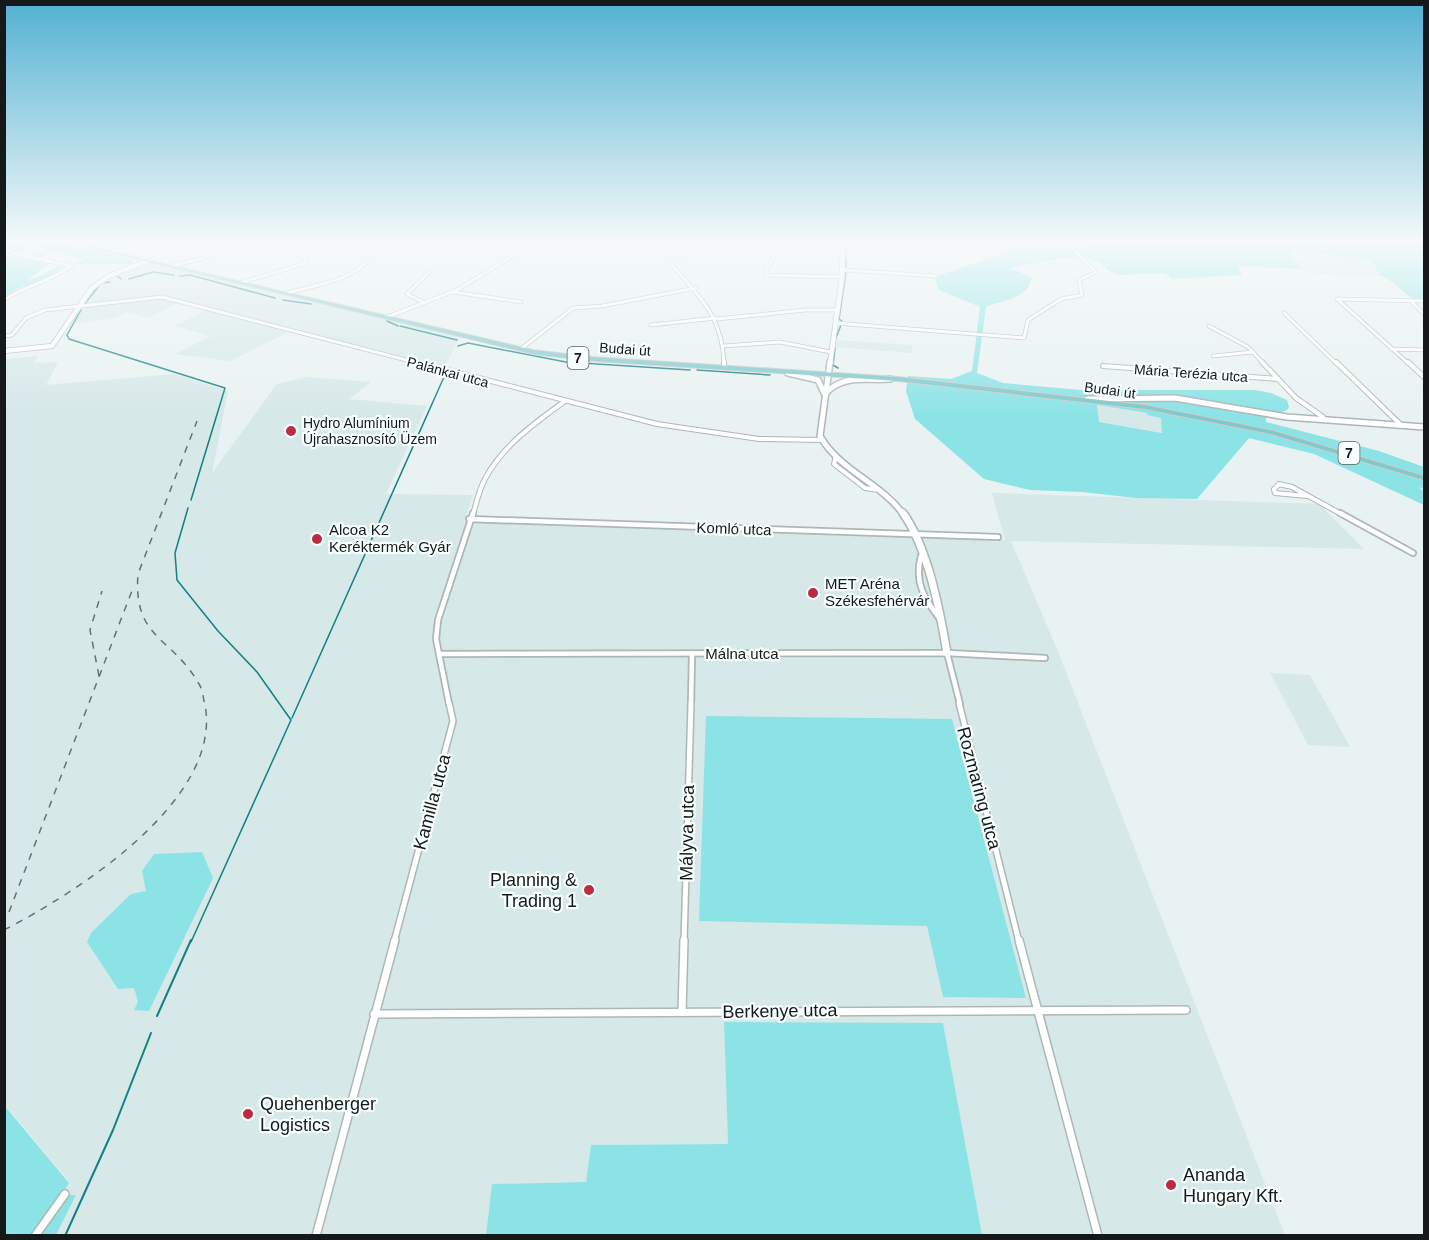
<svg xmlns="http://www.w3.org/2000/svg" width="1429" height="1240" viewBox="0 0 1429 1240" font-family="Helvetica,sans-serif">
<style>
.built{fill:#d6e8e8;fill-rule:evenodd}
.green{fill:#8be3e6;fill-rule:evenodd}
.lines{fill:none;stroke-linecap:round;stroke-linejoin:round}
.stream-far1{stroke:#138083;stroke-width:1.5}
.stream{stroke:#138083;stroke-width:2}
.street-far4-casing{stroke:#aeb7b7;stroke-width:4.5}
.street-far3-casing{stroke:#aeb7b7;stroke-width:6}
.street-far2-casing{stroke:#aeb7b7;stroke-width:8}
.street-far1-casing{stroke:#aeb7b7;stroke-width:8}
.street-casing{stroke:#aeb7b7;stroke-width:10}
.secondary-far2-casing{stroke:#aeb7b7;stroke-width:6}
.secondary-far1-casing{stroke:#aeb7b7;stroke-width:8}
.secondary-casing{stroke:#aeb7b7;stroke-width:10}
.primary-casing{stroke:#ccc;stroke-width:2}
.street-far4{stroke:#fff;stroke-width:3}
.street-far3{stroke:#fff;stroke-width:4}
.street-far2{stroke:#fff;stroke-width:4.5}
.street-far1{stroke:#fff;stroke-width:5}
.street{stroke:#fff;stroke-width:7}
.secondary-far2{stroke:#fff;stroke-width:4.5}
.secondary-far1{stroke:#fff;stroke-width:5}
.secondary{stroke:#fff;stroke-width:7}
.primary{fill:#80c8ca;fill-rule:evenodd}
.rail{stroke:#6b7070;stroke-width:1.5;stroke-dasharray:7 7;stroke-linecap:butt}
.poi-dot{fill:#bc2b41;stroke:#f8ffff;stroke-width:2}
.labels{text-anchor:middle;stroke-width:4.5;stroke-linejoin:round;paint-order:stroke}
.far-street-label{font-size:14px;fill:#161919;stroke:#f8ffff}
.shield{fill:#f8ffff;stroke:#5a5e5e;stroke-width:1.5}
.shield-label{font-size:14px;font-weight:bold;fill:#161919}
.far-poi-label{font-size:14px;fill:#161919;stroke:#f8ffff;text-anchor:start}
.street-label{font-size:15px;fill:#161919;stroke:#f8ffff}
.poi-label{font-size:15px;fill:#161919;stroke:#f8ffff;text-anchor:start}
.near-street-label{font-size:18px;fill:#161919;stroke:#f8ffff}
.near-poi-label{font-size:18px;fill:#161919;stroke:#f8ffff;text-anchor:start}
</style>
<rect width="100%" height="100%" fill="#e9f2f2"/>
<g class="built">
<path d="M 1296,250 L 1372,260 L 1380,276 L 1317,274 L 1301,268 L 1291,255 Z"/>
<path d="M 147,262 L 460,336 L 443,372 L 289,332 L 230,361 L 175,354 L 210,336 L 175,326 L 205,311 L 179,303 L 148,318 L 127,312 L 117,317 L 64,325 L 101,284 Z"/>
<path d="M 835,340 L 912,345 L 912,353 L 834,347 Z"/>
<path d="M 38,356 L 34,363 L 58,362 L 46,385 L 174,374 L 228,391 L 212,473 L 277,384 L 307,377 L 371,382 L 349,399 L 427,406 L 386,494 L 473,495 L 464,522 L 1005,540 L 992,493 L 1319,504 L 1364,549 L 1011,541 L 1059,654 L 1285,1235 L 982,1235 L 943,1023 L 724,1023 L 728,1144 L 591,1145 L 586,1182 L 492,1184 L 486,1235 L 56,1235 L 76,1195 L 60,1195 L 69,1182 L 5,1105 L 4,359 ZM 146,891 L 149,1011 L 138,1002 L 134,988 ZM 927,926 L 1026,998 L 943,997 Z"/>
<path d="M 1097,405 L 1147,413 L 1148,415 L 1161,418 L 1163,433 L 1099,422 Z"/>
<path d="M 1270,673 L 1310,675 L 1350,747 L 1308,745 Z"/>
</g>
<g class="green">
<path d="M 4,243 L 60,243 L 134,261 L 131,262 L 134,264 L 75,264 L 84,260 L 55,251 L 39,258 L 33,256 L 47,249 L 32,246 L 20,252 L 13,252 Z"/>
<path d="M 1096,243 L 1424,243 L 1424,301 C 1405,300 1398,281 1380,276 L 1372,260 L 1296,250 L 1291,255 L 1301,268 L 1317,274 L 1300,269 L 1242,266 L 1238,268 L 1242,275 L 1172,279 L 1165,273 L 1118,275 C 1108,272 1102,262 1090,259 C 1070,253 1030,265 1009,268 L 1032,277 C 1029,299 1002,300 986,307 L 977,373 L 1003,383 L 1081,390 L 1256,390 L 1271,393 L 1287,400 L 1289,407 L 1287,410 L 1266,418 L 1266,422 L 1379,451 L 1424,467 L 1424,489 L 1418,487 L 1424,491 L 1424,505 L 1314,454 L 1249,438 L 1197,499 L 1136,498 L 1082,492 L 1030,490 L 984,479 L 915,419 L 906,391 L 908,376 L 951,379 L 972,371 L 980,307 L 939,290 L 934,277 L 1020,248 L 1073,250 ZM 1097,405 L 1147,413 L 1147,415 L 1161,418 L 1162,433 L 1099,422 Z"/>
<path d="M 5,255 L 49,264 L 28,279 C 43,279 50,266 64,266 L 42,282 L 20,287 L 5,297 Z"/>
<path d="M 706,716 L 952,719 L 1026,998 L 943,997 L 927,926 L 699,921 Z"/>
<path d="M 202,852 L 213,878 L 149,1011 L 134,1010 L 138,1002 L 134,988 L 118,989 L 87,942 L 91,933 L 131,894 L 146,891 L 142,871 L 154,854 Z"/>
<path d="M 724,1022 L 943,1023 L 982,1235 L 486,1235 L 492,1184 L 586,1182 L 591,1145 L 728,1144 Z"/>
<path d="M 4,1105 L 69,1183 L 61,1195 L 76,1195 L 56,1235 L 5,1235 Z"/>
</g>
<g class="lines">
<g class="stream-far1">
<path d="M 845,244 L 846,268"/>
<path d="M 116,275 L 121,279"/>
<path d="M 180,276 L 190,275 L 275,298"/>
<path d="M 129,279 L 153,272 L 174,275"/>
<path d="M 102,283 L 110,282"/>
<path d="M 283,300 L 311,304"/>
<path d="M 85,303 L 99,286"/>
<path d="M 81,310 L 67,335 L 69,339 L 225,388 L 191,500"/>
<path d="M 387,321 L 398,326"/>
<path d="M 842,321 L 839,319 L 846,272"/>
<path d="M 400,326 L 457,340"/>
<path d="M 835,340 L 841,325"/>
<path d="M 458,346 L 468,343 L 566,362 L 690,370"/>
<path d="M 835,348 L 833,365 L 838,368"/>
<path d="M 697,370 L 770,375"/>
<path d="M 188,508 L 175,553 L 177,580 L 218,631 L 257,672 L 291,720 L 191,942"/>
<path d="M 292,718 L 444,377"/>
</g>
<g class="stream">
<path d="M 157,1016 L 191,940"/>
<path d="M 65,1236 L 113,1130 L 151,1033"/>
</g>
<g class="street-far4-casing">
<g id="street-far4">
<path d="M 702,243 L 674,260 L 672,265 C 701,299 722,315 724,364"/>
<path d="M 782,243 L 766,270 L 766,275 L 842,277"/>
<path d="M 4,246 L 12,253 L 71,266 C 48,283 28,284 4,300"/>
<path d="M 745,246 L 779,249"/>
<path d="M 370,249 L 402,243"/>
<path d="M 138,259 L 162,252 L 223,243"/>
<path d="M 169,267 L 224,252"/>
<path d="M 843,270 L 936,276"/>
<path d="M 240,283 L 306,263 L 303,243"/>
<path d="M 453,292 L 521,302"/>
<path d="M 287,293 C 314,285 356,281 372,255 L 368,243"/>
<path d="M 1337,299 L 1409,364"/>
<path d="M 1337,299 L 1424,301"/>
<path d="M 1411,301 L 1424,314"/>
<path d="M 423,302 L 407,294 L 429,272"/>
<path d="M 1284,313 L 1337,364"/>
<path d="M 387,317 L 457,290 L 524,249 L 544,243"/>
<path d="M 717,319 L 805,310 L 838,310"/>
<path d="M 835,323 L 1024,338 L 1028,320 L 1061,299 L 1082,295 L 1079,280 L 1096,272 L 1075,251"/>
<path d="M 651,325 L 716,318"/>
<path d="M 1209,326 L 1248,347 L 1264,364"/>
<path d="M 4,336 L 12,335 L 26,318 L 45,310 L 162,297 L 422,364"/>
<path d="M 723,346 L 780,342 L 831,352"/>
<path d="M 521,349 L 573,308 L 602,306 L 696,288"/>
<path d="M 1391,349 L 1424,350"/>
<path d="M 1213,356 L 1253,352"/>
</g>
</g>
<g class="street-far3-casing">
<g id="street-far3">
<path d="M 417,362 L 657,424 L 759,439 L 822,440"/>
<path d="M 724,362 L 724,367"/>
<path d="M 1262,362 L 1296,398 L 1323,417 L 1322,420"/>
<path d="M 1336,362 L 1402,426"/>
<path d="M 1408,362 L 1424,377"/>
<path d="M 1103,366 L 1278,379"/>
<path d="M 836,456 L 834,464 L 865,488 L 879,490"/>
<path d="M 1307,496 L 1275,493 L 1274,489 L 1279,484 L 1292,487 L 1343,515"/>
<path d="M 473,515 C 476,503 479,490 485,479 C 502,446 536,422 565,401"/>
</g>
</g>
<g class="street-far2-casing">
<g id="street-far2">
<path d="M 1340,513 L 1413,553"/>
<path d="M 469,519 L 998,537"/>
<path d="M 921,556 C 914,582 924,598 939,618"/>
<path d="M 947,653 L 960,704"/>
<path d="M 440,654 L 947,653 L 1045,658"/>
<path d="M 449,704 L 436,639 L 438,620 L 473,513"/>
<path d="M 691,704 L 692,654"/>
</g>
</g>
<g class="street-far1-casing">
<g id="street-far1">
<path d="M 959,703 L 1019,942"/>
<path d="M 394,942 L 453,721 L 449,703"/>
<path d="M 684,942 L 691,703"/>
</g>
</g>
<g class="street-casing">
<g id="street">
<path d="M 1019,940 L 1098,1236"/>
<path d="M 682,1012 L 684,940"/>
<path d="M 374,1014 L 1186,1010"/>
<path d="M 35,1236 L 65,1194"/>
<path d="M 316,1236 L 395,940"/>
</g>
</g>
<g class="secondary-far2-casing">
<g id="secondary-far2">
<path d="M 4,351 L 52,346 L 92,288 L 109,276 L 146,261"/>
<path d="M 830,364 L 842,277 L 843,243"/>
</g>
</g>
<g class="secondary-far1-casing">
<g id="secondary-far1">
<path d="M 830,362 L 820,436 C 840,471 881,483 904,515"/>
<path d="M 788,373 L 818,380 L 824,393"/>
<path d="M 826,393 C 843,374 867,381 890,379"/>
<path d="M 1087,399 L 1175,398 L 1287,417 L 1424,427"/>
</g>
</g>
<g class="secondary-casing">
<path id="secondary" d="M 903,513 C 928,548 940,611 947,653"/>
</g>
<g class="primary-casing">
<path id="primary" d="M 69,243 L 76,243 L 533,350 L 592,357 L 898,377 L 1145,405 L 1274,431 L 1424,476 L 1424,480 L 1271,434 L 1145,409 L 898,381 L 592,361 L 533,354 Z"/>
</g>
<use href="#street-far4" class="street-far4"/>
<use href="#street-far3" class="street-far3"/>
<use href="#street-far2" class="street-far2"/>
<use href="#street-far1" class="street-far1"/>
<use href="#street" class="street"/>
<use href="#secondary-far2" class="secondary-far2"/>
<use href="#secondary-far1" class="secondary-far1"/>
<use href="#secondary" class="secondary"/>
<use href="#primary" class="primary"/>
<g class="rail">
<path d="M 99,676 L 90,630 L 102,591"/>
<path d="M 9,912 L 133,588"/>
<path d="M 4,930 C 76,893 223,800 205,705 C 203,698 203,690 199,684 C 172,636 133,640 138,574 L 197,421"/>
</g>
</g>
<linearGradient id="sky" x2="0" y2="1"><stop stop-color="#52b1d2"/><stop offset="0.58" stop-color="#f5f9f9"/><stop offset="1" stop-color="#f5f9f9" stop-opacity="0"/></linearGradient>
<rect width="1429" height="417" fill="url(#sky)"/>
<g class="poi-dot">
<circle cx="291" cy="431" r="6"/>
<circle cx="317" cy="539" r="6"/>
<circle cx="813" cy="593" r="6"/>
<circle cx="589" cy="890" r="6"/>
<circle cx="248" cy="1114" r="6"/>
<circle cx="1171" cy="1185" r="6"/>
</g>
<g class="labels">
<g class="far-street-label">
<text transform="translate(625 349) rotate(4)" y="5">Budai út</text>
<text transform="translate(448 372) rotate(15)" y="5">Palánkai utca</text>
<text transform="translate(1191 373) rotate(4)" y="5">Mária Terézia utca</text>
<text transform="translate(1110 390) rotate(8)" y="5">Budai út</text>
</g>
<g class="shield">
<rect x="567.5" y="347" width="21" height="22" rx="4.5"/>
<rect x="1338.5" y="442" width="21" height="22" rx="4.5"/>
</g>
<g class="shield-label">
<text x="578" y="363">7</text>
<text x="1349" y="458">7</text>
</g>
<g class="far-poi-label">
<text x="303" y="428">Hydro Alumínium<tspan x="303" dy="16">Újrahasznosító Üzem</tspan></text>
</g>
<g class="street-label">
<text transform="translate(734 529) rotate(2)" y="5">Komló utca</text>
<text x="742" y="659">Málna utca</text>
</g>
<g class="poi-label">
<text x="329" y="535">Alcoa K2<tspan x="329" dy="17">Keréktermék Gyár</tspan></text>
<text x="825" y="589">MET Aréna<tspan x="825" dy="17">Székesfehérvár</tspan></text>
</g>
<g class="near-street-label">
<text transform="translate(979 788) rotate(75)" y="6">Rozmaring utca</text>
<text transform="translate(432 802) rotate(-75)" y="6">Kamilla utca</text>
<text transform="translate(687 833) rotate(-89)" y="6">Mályva utca</text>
<text transform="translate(780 1011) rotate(-1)" y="6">Berkenye utca</text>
</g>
<g class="near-poi-label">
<text x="577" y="886" text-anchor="end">Planning &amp;<tspan x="577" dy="21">Trading 1</tspan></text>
<text x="260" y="1110">Quehenberger<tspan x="260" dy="21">Logistics</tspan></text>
<text x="1183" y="1181">Ananda<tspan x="1183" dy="21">Hungary Kft.</tspan></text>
</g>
</g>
<rect width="1429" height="1240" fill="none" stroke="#161919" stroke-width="12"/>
</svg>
